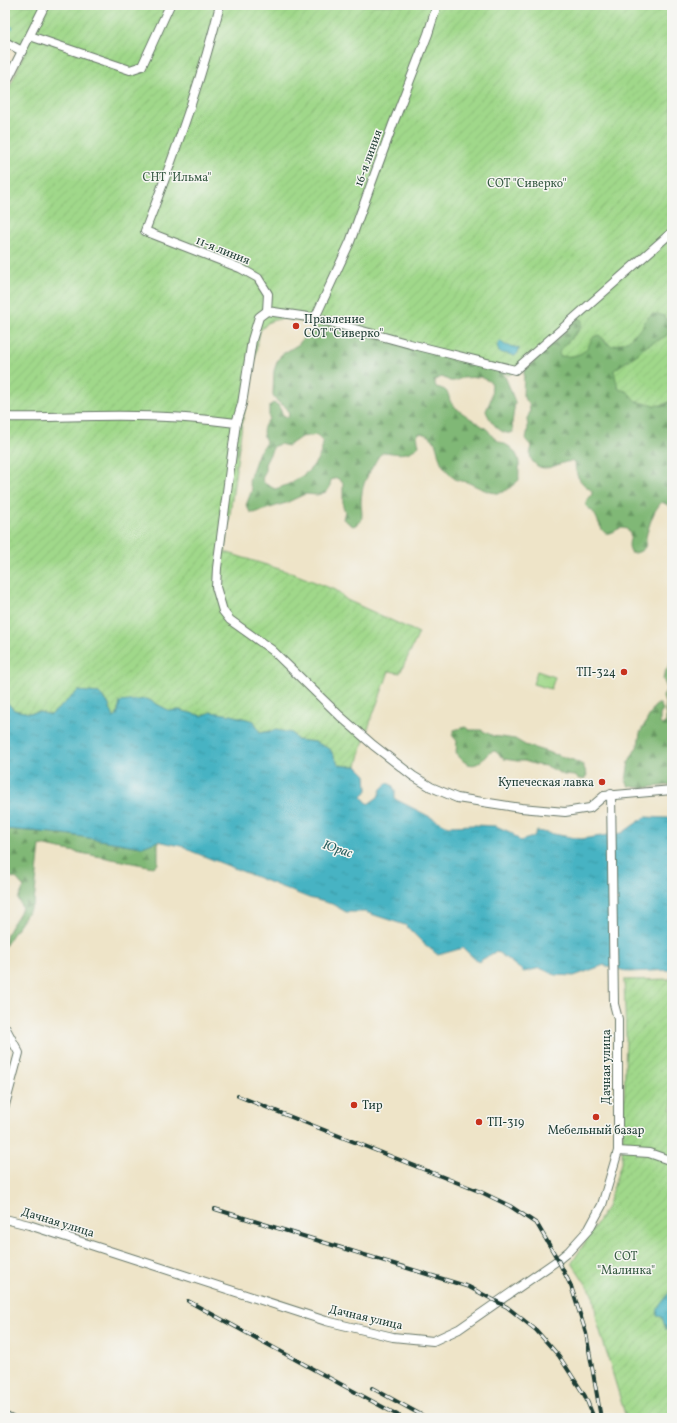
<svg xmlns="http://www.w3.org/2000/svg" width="677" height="1423" viewBox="0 0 677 1423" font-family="Vollkorn,serif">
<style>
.grass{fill:url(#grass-tufts);stroke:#608a5f}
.forest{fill:url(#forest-firs);stroke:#507a55;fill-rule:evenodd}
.garden{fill:url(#garden-furrows);stroke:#608a5f}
.water{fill:url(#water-ripples);stroke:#32787c}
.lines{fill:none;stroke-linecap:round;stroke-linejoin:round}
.stream{stroke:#46b3c3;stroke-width:2.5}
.street-casing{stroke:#677768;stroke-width:10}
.street{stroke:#fff;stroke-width:8}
.rail-casing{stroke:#1f3d34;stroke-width:4}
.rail{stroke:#f6f6f2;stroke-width:2.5;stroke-dasharray:8;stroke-linecap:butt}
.poi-dot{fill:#c8321e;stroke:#f6f6f2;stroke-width:1.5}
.labels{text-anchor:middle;stroke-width:3;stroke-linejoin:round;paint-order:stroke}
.street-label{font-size:12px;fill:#1f3d34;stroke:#f6f6f2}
.park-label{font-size:12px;fill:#395c45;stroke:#f6f6f2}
.poi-label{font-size:12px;fill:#1f3d34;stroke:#f6f6f2;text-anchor:start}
.water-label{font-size:13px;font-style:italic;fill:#2b605f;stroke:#f6f6f2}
</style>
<defs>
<pattern id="grass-tufts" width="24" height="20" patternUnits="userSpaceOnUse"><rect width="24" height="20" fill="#a0d88a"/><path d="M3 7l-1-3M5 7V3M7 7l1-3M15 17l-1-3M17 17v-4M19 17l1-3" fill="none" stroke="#89ba78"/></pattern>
<pattern id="forest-firs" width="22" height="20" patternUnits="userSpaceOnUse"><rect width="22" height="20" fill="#80b876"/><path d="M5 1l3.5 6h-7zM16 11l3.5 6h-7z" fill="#689762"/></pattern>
<pattern id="garden-furrows" width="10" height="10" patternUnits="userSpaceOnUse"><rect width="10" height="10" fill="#a0d88a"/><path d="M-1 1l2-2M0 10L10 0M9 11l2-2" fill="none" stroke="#89ba78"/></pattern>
<pattern id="water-ripples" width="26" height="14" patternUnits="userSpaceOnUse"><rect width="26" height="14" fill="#46b3c3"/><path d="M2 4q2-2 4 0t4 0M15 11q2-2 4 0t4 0" fill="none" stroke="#3a939f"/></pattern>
</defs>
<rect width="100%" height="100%" fill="#f6f6f2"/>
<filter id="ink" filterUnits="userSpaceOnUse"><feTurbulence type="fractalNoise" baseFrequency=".025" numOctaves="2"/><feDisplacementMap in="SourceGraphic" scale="8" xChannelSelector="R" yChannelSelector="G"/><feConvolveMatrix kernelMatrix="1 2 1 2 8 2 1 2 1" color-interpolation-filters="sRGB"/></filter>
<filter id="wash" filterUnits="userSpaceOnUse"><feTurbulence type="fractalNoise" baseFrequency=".012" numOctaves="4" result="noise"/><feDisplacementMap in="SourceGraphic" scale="16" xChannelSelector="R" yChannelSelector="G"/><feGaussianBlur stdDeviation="0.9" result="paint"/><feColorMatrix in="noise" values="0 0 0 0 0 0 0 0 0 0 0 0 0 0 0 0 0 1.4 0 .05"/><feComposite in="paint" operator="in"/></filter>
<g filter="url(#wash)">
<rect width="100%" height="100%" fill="#eee4c8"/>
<path class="grass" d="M 537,671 L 555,677 L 551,689 L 533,684 Z"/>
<g class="forest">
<path d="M 652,314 C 661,312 665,317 670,324 L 670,330 L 666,336 L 643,348 L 639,353 L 614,370 C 614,376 618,381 618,388 L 628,392 L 637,402 L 652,405 L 665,405 L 672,400 L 672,507 L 662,502 C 653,510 649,526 646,537 C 646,540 646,544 645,547 C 643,551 635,554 631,553 C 628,546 629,542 631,536 L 627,529 C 617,526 617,532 609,533 C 601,536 598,517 593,512 C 591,509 588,509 586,506 L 586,502 L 592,494 L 592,491 C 580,482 576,478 575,463 C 564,456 546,478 533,462 C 529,457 530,452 532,447 L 526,440 L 528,428 L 527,419 L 530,412 L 529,404 L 523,396 L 524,371 L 575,322 L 580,318 L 582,321 L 581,327 L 560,350 L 560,356 C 569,357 581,356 587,348 C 591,343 590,336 599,335 C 602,338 605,342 608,344 C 619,350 637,334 642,326 C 646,320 645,319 652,314 Z"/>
<path d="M 330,325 L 405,348 L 421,349 L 441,355 L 455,362 L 468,362 L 501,371 L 503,373 L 507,381 L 515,402 L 512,423 L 513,432 C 502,438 489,420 486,411 L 491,399 L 492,383 L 481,377 L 462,378 L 454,381 L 450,381 L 442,377 L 434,380 L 436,387 C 455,391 444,398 455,407 C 464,415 475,421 485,428 C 489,430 490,434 493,437 C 499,443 509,444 514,451 C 522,462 518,467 519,480 C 513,485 506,492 499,493 C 490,494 474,485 467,482 C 463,481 458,481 455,479 C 451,476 447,471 444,467 C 434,454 442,436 419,433 L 417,436 L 419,446 C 407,456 399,454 385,452 C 377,455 377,460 373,466 C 365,480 362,485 361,502 C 361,508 363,515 361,521 C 359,524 356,525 353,526 L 343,519 L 345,511 L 343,507 L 343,483 L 337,478 L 331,480 L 329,489 L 326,492 L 317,495 L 305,494 L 286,503 L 254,513 L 250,512 L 246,505 L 252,490 L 249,482 L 251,474 L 259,452 L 265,445 L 266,441 C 261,433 263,426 269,419 L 269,406 L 273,403 L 278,405 L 284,417 L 289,417 L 288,410 L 286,407 L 278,402 L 273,395 L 274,371 L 277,362 L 281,355 L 299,344 L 304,337 L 316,332 L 323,326 ZM 317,435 L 323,441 C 322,466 297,483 275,489 L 264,483 L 262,479 L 265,472 L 265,464 L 274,446 L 280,444 L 288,446 L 301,437 Z"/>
<path d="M 672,660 L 672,785 L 641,788 L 629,786 L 626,781 L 629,761 L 638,745 L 640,733 L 654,707 L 658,704 L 660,704 L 663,709 L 660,715 L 660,723 L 662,725 L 666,722 L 666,716 L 665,712 L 666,705 L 663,697 L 667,688 L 663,679 L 666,670 Z"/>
<path d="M 465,727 L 470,730 L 481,730 L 493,736 L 515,739 L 525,745 L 573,760 L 583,765 L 587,775 L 584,779 L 579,779 L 575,776 L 564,775 L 547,766 L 537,765 L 524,761 L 517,761 L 504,759 L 495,751 C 486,752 486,758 480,762 C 470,769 462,761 456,753 L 457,741 L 452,735 L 454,730 Z"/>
<path d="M 5,829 L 65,834 L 141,847 L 158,841 L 158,864 L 153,867 L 40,845 L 34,903 L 5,946 C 5,929 16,922 22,908 L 18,899 L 24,887 L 17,879 L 5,875 Z"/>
</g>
<g class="garden">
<path d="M 5,5 L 672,5 L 672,400 C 662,407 655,406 644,403 C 644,403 638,402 638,402 C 630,398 630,389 620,390 C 618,388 614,373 614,370 L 639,353 L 643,348 L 666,336 L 670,330 L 670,323 L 664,316 L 658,314 L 652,314 L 646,319 L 642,328 L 633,335 L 629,340 L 616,345 L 611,346 L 599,335 C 591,336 591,343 587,348 C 581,356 569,357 560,356 L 559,354 L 560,350 L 579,330 L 582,324 L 582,321 L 580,318 L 509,375 L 501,371 L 468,362 L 455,362 L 441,355 L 421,349 L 405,348 L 330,325 L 323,326 L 319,329 C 305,321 285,315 269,322 C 266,324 263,328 260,331 L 242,424 L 225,552 L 292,573 L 325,586 L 335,590 L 347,600 L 419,633 L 400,673 L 389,671 C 378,703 364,734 357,766 L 344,766 L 338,764 L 330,749 L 315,742 L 297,740 L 292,733 L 276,730 L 259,733 L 254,721 L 231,715 L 211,712 L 202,716 L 179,710 L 170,711 L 147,699 L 118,709 L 117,716 L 114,718 L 108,703 L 99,693 L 78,691 L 51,715 L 39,712 L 29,713 L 14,710 L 5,700 L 5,98 L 27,47 L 5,37 Z"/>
<path d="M 672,979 L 672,1418 L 626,1418 L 597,1321 L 593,1294 L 586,1284 L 572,1263 L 607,1207 L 622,1160 L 626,1039 L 624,980 Z"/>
</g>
<g class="water">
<path d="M 500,341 L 505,345 L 519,348 L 518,353 L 515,356 C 507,353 505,354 499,352 L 497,346 Z"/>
<path d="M 78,691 L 99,693 L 108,703 L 114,718 L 117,716 L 120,702 L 147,699 L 170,711 L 179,710 L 202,716 L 211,712 L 231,715 L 254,721 L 260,733 L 276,730 L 292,733 L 297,740 L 315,742 L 330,749 L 338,764 L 344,766 L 357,766 L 366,775 L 367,790 L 362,797 L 368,804 L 378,797 L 381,789 L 387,783 L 392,785 L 395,790 L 395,799 L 448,826 L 474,825 L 496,826 L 512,833 L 520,841 L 533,837 L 537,831 L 581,839 L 622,833 L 645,817 L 667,818 L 672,816 L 672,970 L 629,972 L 604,965 L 574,976 L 555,975 L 540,968 L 524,972 L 499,953 L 495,952 L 478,962 L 463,948 L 438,955 L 422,942 L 405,925 L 365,912 L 346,912 L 332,904 L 309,898 L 191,851 L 185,847 L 158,841 L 142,847 L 65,834 L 5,829 L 5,700 L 14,710 L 29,713 L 39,712 L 51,715 Z"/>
<path d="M 672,1289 L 672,1325 L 669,1325 L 666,1330 L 662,1317 L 657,1316 L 658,1308 Z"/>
</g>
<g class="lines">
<path class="stream" d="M 5,25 L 12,28"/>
</g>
</g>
<g filter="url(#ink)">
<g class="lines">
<g class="street-casing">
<g id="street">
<path d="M 220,5 C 201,82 174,157 145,231 L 240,268 L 258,278 L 268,294 L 267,311"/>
<path d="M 30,36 L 130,70 L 142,66 L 170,5"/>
<path d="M 5,42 L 22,51"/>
<path d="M 5,85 L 45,5"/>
<path d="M 315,318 L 350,242 L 393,124 L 428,34 L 437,5"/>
<path d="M 5,417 C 35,418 66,416 96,416 C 143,415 190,417 236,423 L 217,568 L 216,587 L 223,611 L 230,620 L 272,650 L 340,716 L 373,745 L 413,776 L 431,787 L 457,798 L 521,808 L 565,812 L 590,808 L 604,796 L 672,790"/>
<path d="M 236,423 L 242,404 L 252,340 L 259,317 L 267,311 L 315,318 L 410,344 L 515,370 L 672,232"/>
<path d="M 5,1027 L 19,1053 L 5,1105"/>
<path d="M 618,1151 L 649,1153 L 672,1161"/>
<path d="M 5,1219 L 29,1225 L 326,1321 L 393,1337 L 433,1341 L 459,1329 L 558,1260 L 569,1251 L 589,1229 L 602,1205 L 618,1151 L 618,1019 L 614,1004 L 611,794"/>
</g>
</g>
<use href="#street" class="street"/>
<g class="rail-casing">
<g id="rail">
<path d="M 238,1096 L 481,1192 L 510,1206 L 537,1224 L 558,1260 L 571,1286 L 586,1333 L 601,1418"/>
<path d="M 215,1209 L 469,1287 L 507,1307 L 536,1330 L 559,1356 L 585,1396 L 594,1418"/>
<path d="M 188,1301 L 403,1418"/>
<path d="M 372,1388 L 427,1418"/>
<path d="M 5,1413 L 14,1418"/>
</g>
</g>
<use href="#rail" class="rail"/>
</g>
</g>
<g class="poi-dot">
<circle cx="296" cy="326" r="4"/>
<circle cx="624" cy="672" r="4"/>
<circle cx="602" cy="782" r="4"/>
<circle cx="354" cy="1105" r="4"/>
<circle cx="596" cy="1117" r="4"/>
<circle cx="479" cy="1122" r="4"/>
</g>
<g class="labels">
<g class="street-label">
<text transform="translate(368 158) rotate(-70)" y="4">16-я линия</text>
<text transform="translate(223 250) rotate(22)" y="4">11-я линия</text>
<text transform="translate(606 1067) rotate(-90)" y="4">Дачная улица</text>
<text transform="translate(58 1222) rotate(17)" y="4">Дачная улица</text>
<text transform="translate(366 1317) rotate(13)" y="4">Дачная улица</text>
</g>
<g class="park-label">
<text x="177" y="181">СНТ "Ильма"</text>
<text x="527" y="187">СОТ "Сиверко"</text>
<text x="626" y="1260">СОТ<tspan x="626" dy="14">"Малинка"</tspan></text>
</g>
<g class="poi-label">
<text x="304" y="323">Правление<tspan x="304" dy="14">СОТ "Сиверко"</tspan></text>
<text x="616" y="676" text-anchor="end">ТП-324</text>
<text x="594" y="786" text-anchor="end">Купеческая лавка</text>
<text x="362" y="1109">Тир</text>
<text x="487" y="1126">ТП-319</text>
<text x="596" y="1134" text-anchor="middle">Мебельный базар</text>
</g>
<g class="water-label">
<text transform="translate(338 848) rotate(18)" y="5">Юрас</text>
</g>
</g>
<rect width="677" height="1423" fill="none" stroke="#f6f6f2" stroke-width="20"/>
</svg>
